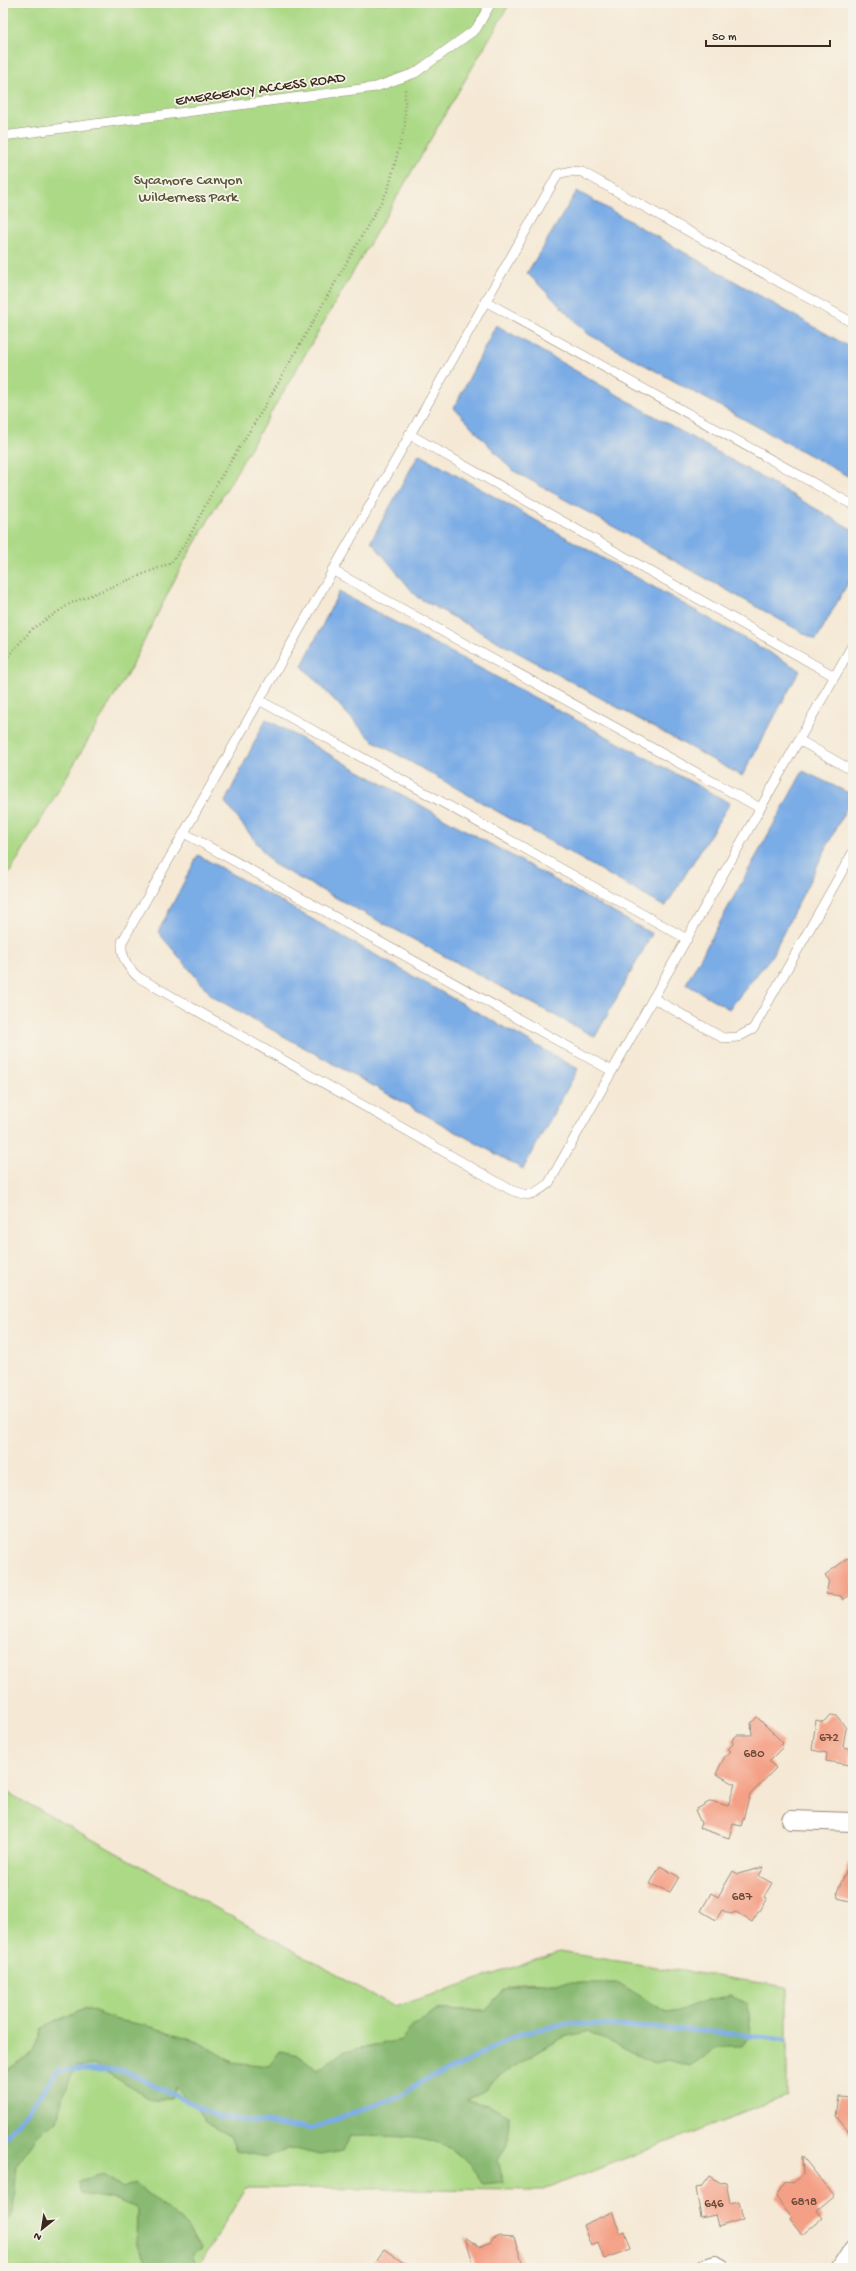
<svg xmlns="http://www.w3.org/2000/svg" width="856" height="2271" viewBox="0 0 856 2271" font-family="'Gochi Hand',sans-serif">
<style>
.green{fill:#acd986;stroke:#748252;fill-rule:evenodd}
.forest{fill:#89b973;stroke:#627248}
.water{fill:#7aace6;stroke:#5a6b82}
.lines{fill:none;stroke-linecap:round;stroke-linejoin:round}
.stream{stroke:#7aace6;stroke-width:5}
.building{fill:#f4a086}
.service-casing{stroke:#988a7a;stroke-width:10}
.minor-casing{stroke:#988a7a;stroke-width:20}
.path{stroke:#988a7a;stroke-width:2.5;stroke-dasharray:1 3;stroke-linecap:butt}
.service{stroke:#fff;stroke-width:9}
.minor{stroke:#fff;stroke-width:18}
.labels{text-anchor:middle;stroke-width:3.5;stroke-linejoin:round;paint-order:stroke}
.number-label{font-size:13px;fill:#694838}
.street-label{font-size:15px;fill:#3b2a1e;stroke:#f7f3e8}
.park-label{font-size:15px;fill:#575638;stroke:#f7f3e8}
</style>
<rect width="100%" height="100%" fill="#f7f3e8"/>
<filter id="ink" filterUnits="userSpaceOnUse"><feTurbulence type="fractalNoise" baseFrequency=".025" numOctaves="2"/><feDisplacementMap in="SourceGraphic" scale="8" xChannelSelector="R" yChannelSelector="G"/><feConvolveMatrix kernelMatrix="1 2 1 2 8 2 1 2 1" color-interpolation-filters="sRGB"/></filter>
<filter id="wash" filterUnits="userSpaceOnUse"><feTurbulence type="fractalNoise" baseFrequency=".012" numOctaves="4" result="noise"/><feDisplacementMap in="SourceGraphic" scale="16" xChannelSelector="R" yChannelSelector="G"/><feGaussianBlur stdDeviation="0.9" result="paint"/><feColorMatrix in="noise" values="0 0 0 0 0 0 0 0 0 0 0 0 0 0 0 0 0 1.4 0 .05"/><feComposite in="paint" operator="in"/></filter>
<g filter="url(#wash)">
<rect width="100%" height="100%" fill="#f5e9d5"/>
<g class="green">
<path d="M 3,3 L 510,3 L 181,567 L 129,671 L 3,884 Z"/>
<path d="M 3,1790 L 395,2007 L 559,1952 L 787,1987 L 787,2096 L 543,2190 L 246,2188 L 197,2268 L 3,2268 ZM 541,1983 L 496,2063 L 438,2010 L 486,2010 C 505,1988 510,1980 541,1983 Z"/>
</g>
<g class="forest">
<path d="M 538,1983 L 619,1983 L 666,2012 L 685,2009 L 707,2000 L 731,1996 L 748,2004 L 751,2035 L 742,2047 L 717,2047 L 690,2066 L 668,2060 L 654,2063 L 629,2052 L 607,2039 L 586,2032 L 564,2037 L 533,2055 L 499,2076 L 482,2093 L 466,2100 L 487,2105 L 509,2116 L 508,2144 L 498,2159 L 503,2182 L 483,2184 C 449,2127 405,2137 350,2135 L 343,2151 L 321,2155 L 289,2148 L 266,2157 L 236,2151 L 230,2136 L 205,2122 L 197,2108 L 176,2088 L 171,2099 L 150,2099 L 95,2065 L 75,2067 L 63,2096 L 57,2121 L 39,2134 L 17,2164 L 13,2215 L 3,2226 L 3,2073 L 33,2052 L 42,2028 L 84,2008 L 117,2020 L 148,2026 L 195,2040 L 232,2062 L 269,2066 L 280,2051 L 298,2055 L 318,2070 L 344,2051 L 401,2040 L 413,2026 L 438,2010 L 486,2010 C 508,1985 505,1985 538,1983 Z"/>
<path d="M 103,2174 L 123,2188 L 134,2183 L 182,2221 L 202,2249 L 192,2255 L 196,2264 L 194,2268 L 155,2268 L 152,2264 L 150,2268 L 136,2242 L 137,2208 L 117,2200 L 80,2194 L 79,2181 Z"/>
</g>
<g class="water">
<path d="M 577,191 L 853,349 L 853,479 L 588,334 L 527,273 Z"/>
<path d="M 496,325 L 853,530 L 853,574 L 816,640 L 512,470 L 454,408 Z"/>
<path d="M 419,454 L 800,670 L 742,776 L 417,597 L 371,541 Z"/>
<path d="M 339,592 L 730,803 L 665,907 L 372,740 L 302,666 Z"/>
<path d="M 266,719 L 652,934 L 595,1037 L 273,864 L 225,802 Z"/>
<path d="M 803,771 L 853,795 L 771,957 L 729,1009 L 686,984 Z"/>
<path d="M 198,855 L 578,1069 L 523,1169 L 213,997 L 158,932 Z"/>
</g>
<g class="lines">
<path class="stream" d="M 3,2139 L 28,2111 L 59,2070 L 123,2070 L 219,2117 L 311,2129 L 402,2095 L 419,2083 L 457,2067 L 521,2033 L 571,2023 L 716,2032 L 785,2040"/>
</g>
<g id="blocks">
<g class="building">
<path d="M 848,1558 L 853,1565 L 853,1593 L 843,1600 L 841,1596 L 826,1594 L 829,1580 L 825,1575 Z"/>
<path d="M 831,1715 L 837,1716 L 846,1728 L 843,1747 L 852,1749 L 849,1765 L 826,1761 L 827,1753 L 812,1750 L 816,1720 L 823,1722 Z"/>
<path d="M 757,1717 L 783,1743 L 781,1745 L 783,1747 L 769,1761 L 776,1768 L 750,1795 L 741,1826 L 733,1824 L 729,1838 L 699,1828 L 701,1823 L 695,1810 L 711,1801 L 728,1806 L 735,1784 L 716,1774 L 725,1756 L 731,1751 L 728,1749 L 733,1744 L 732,1740 L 737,1735 L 752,1735 L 751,1723 Z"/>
<path d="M 853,1855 L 853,1902 L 838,1898 L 837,1892 Z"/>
<path d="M 660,1866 L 679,1877 L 670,1892 L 650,1884 Z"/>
<path d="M 764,1867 L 759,1876 L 772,1883 L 764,1897 L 767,1898 L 752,1922 L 736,1912 L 730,1914 L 722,1910 L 716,1920 L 701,1911 L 711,1893 L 718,1897 L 733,1871 L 738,1874 Z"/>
<path d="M 839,2097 L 853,2098 L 853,2137 L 836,2116 Z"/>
<path d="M 802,2156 L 834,2196 L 816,2211 L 822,2218 L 802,2235 L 790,2220 L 792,2218 L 776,2197 L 782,2186 L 787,2181 L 793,2183 L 803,2175 Z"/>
<path d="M 709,2176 L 721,2183 L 726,2182 L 730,2203 L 739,2201 L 743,2219 L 718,2227 L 715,2215 L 701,2218 L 696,2188 L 701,2187 Z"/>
<path d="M 612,2212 L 620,2233 L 625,2231 L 631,2249 L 604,2259 L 598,2243 L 591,2246 L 583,2225 Z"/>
<path d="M 501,2236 L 514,2237 L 524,2268 L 475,2268 L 465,2237 L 480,2247 L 491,2243 L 493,2239 Z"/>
<path d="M 384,2249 L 411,2268 L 371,2268 Z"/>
</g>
</g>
</g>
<g filter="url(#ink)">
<use href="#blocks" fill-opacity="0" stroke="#988a7a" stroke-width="1"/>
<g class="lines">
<g class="service-casing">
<g id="service">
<path d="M 3,136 L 376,87 L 415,73 L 476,29 L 491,3"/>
<path d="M 485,301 L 853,505"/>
<path d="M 853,323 L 582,172 L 570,171 L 558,174 L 122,942 C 121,957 127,967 138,977 L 511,1190 C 530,1198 533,1195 549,1183 L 853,644"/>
<path d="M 409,434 L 834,676"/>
<path d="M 332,570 L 760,808"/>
<path d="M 259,700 L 687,939"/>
<path d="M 799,740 L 853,771"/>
<path d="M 184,833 L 612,1071"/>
<path d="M 653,998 L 723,1038 L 738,1037 L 753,1029 L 853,852"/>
</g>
</g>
<g class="minor-casing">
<g id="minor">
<path d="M 791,1820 L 853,1822"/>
<path d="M 705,2268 L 715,2265 L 721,2268"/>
<path d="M 841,2268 L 853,2249"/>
</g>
</g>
<path class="path" d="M 3,662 L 32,629 L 71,603 L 171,563 L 187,541 L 216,485 L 262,411 L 388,190 L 405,125 L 405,89"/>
<use href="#service" class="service"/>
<use href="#minor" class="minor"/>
</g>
</g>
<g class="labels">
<g class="number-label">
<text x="829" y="1741">672</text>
<text x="754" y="1757">680</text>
<text x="742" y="1900">687</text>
<text x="804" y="2205">6818</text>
<text x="714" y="2207">646</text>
</g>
<g class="street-label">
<text transform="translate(260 88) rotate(-8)" y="5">EMERGENCY ACCESS ROAD</text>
</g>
<g class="park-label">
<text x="188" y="184">Sycamore Canyon<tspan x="188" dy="17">Wilderness Park</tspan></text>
</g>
</g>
<rect width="856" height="2271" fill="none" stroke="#f7f3e8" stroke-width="16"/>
<g transform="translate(42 2229) rotate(210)" stroke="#f7f3e8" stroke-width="3" paint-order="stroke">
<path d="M0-3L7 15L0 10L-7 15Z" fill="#3b2a1e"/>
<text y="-6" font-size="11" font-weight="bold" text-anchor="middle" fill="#3b2a1e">N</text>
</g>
<path d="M706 40v6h124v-6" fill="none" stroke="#3b2a1e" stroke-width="2"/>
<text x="712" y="40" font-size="12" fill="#3b2a1e" stroke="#f7f3e8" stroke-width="3" paint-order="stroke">50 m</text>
</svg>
